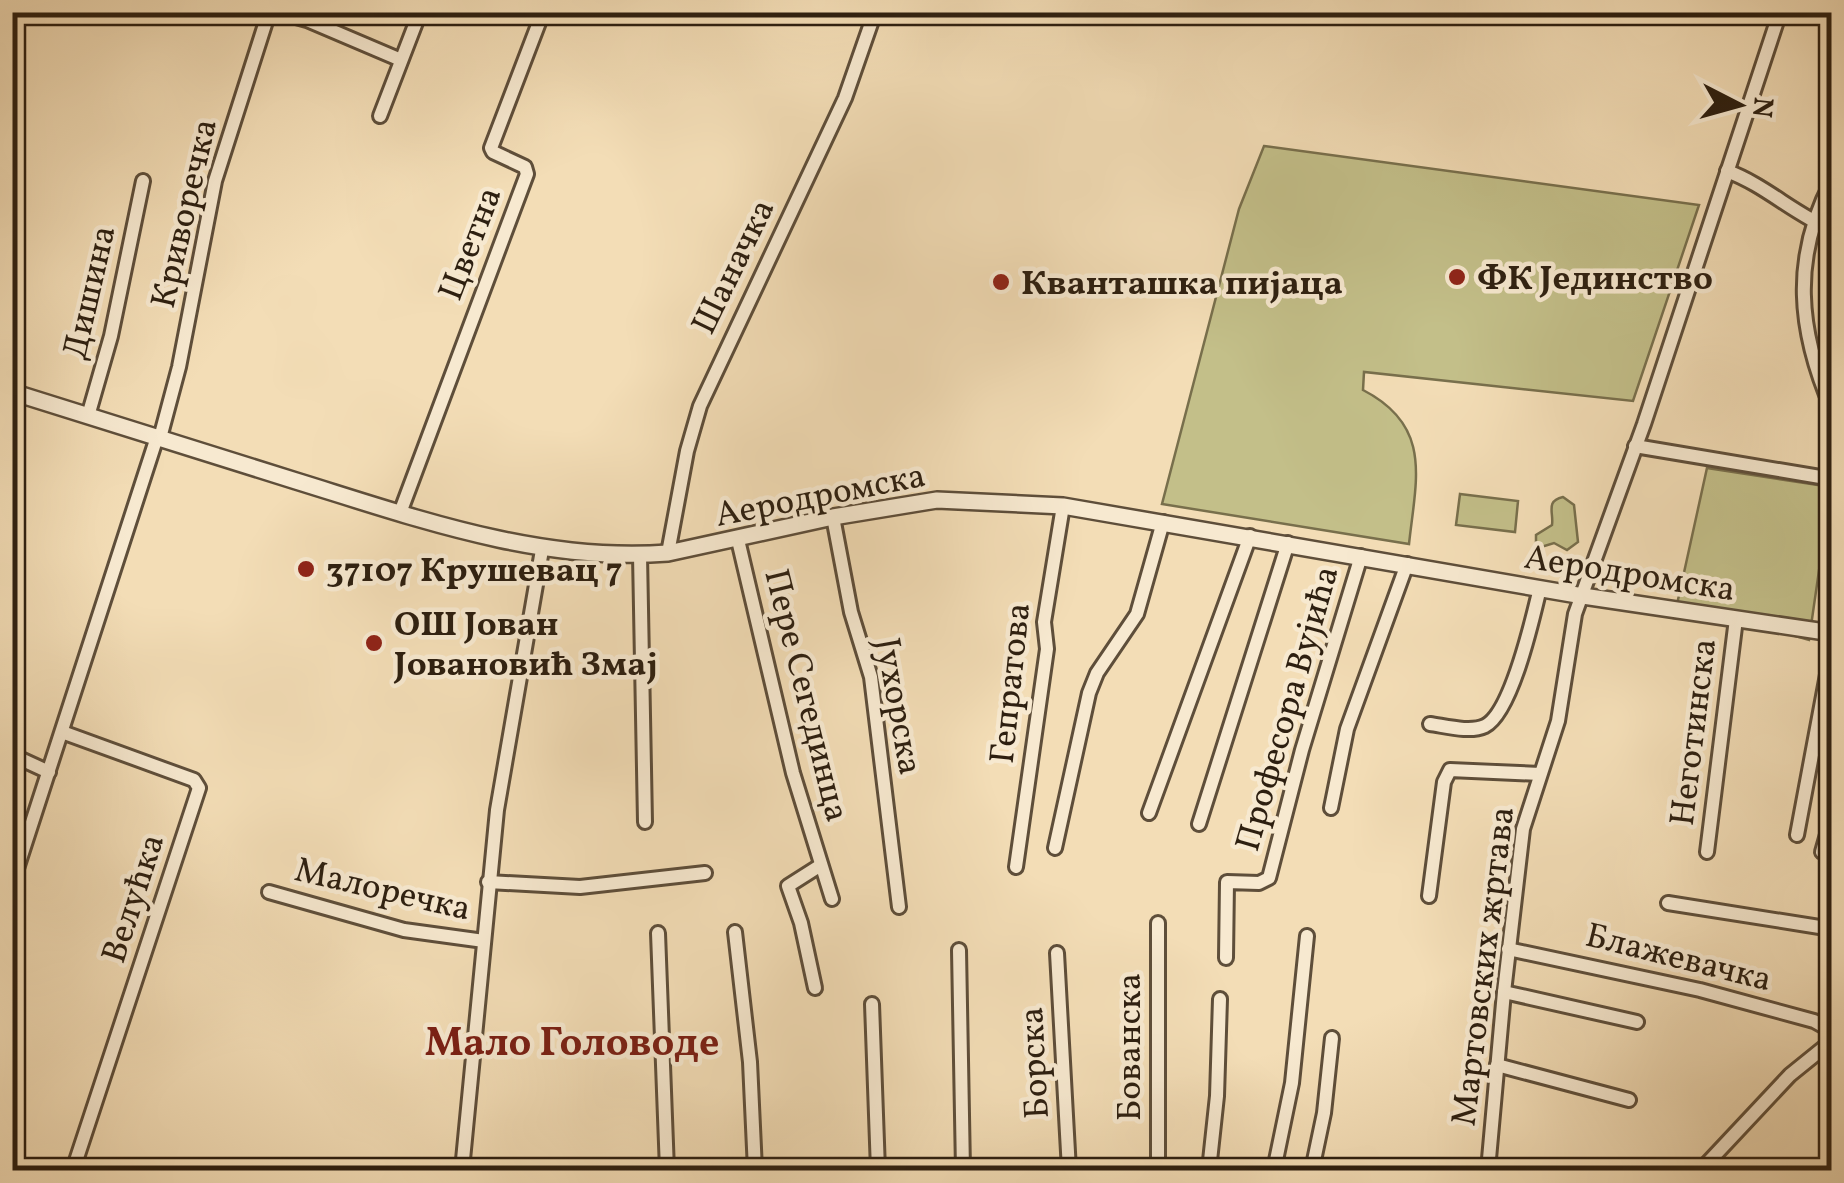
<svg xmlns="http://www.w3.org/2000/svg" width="1844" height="1183" viewBox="0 0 1844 1183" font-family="Vollkorn,serif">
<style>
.green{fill:#c3bf89;stroke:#786f4c;stroke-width:2.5}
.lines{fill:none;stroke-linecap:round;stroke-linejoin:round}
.minor-casing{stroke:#5e4e3a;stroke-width:18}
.tertiary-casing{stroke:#5e4e3a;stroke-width:20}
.minor{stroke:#f7e9d0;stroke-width:12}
.tertiary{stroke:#f7e9d0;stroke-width:15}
.poi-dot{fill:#8f2418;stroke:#f7e9d0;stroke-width:4}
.labels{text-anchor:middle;stroke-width:9;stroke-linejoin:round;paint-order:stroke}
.street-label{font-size:35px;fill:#2d1f10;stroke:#f7e9d0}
.poi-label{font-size:35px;font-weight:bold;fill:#2d1f10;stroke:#f7e9d0;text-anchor:start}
.quarter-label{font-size:40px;font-weight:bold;fill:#7a1f14;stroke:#f7e9d0}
</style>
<rect width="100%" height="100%" fill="#f3ddb6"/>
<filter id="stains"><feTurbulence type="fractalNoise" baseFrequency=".002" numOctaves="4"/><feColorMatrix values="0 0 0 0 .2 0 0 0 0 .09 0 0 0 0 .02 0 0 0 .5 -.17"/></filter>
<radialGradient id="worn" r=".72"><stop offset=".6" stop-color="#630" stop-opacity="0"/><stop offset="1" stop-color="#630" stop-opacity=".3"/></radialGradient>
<g class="green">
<path d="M 1264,146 L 1699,205 L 1633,401 L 1364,372 L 1363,390 C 1433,426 1416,479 1409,544 L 1162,504 L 1239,209 Z"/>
<path d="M 1707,468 L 1831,487 L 1809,640 L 1736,619 L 1674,618 Z"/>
<path d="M 1460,494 L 1518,501 L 1515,532 L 1456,525 Z"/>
<path d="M 1563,497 L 1574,505 L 1578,542 L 1567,550 L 1554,543 L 1541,547 L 1536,542 L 1536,535 L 1552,525 C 1554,513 1545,501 1563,497 Z"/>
</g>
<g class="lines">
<g class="minor-casing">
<g id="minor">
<path d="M 278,12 L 307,20 L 401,60"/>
<path d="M 380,116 L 420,12"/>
<path d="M 1727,171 C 1765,185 1794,214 1832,230"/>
<path d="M 1832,181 C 1791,258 1798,331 1832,409"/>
<path d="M 88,416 L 111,336 L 143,181"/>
<path d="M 160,438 L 179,367 L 215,181 L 269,12"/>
<path d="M 1635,446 L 1832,479"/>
<path d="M 400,513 L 527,174 L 525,167 L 493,152 L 491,148 L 543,12"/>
<path d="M 833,517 L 851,612 L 871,677 L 899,907"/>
<path d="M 738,540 L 793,773 L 832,899"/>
<path d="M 668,553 L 687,451 L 700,406 L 845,98 L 875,12"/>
<path d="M 640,555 L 645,822"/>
<path d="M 1430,724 C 1445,726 1470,733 1485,726 C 1512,712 1533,617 1540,588"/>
<path d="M 62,732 L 194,780 L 199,788 L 73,1170"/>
<path d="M 12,755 L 49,772"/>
<path d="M 1331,808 L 1347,729 L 1407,564"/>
<path d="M 1149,813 L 1250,536"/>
<path d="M 1199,824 L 1288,543"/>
<path d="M 1797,835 L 1832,648"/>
<path d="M 1055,848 L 1089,693 L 1097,673 L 1137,614 L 1163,522"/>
<path d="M 1707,852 L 1736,619"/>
<path d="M 1822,852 L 1832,817"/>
<path d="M 1016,867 L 1047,649 L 1044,622 L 1063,506"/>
<path d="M 488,882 L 580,887 L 705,873"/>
<path d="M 12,884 L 157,437"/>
<path d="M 269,892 L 404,930 L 484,941"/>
<path d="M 1429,896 L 1444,782 L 1450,770 L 1540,774"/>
<path d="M 1668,903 L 1832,929"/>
<path d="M 1158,923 L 1158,1170"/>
<path d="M 735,932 L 750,1062 L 755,1170"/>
<path d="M 658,933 L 667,1170"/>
<path d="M 1508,949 L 1700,990 L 1814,1021 L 1832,1031"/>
<path d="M 959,950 L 963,1170"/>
<path d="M 1057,953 L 1069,1170"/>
<path d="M 1226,958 L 1227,882 L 1259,883 L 1269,878 L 1302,750 L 1361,556"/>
<path d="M 815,988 L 801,923 L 788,886 L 821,865"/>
<path d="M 1504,992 L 1637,1022"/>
<path d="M 872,1004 L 878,1170"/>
<path d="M 1497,1065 L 1629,1100"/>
<path d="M 462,1170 L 497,810 L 542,550"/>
<path d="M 1209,1170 L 1217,1096 L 1220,999"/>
<path d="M 1274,1170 L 1292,1083 L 1307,936"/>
<path d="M 1312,1170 L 1324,1113 L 1332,1038"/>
<path d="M 1488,1170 L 1504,992 L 1523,829 L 1558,721 L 1575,614 L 1644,424 L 1780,12"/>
<path d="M 1701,1170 L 1790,1075 L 1832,1041"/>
</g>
</g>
<g class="tertiary-casing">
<path id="tertiary" d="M 12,392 C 107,422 202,451 296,481 C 416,518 540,563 668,553 L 833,517 L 937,500 L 1063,506 L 1583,596 L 1832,633"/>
</g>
<use href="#minor" class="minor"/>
<use href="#tertiary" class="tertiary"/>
</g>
<g class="poi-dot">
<circle cx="1457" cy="277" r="10"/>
<circle cx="1001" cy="282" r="10"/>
<circle cx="306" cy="569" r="10"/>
<circle cx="374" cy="643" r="10"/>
</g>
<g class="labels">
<g class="street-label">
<text transform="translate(183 213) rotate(-77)" y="12">Криворечка</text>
<text transform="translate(469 243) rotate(-69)" y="12">Цветна</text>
<text transform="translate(732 266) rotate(-64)" y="12">Шаначка</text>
<text transform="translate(88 292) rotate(-77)" y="12">Дишина</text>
<text transform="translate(820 494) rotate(-11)" y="12">Аеродромска</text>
<text transform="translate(1630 572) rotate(9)" y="12">Аеродромска</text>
<text transform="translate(1009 683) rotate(-84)" y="12">Гепратова</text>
<text transform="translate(808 695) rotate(76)" y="12">Пере Сегединца</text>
<text transform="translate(900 706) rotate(80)" y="12">Јухорска</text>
<text transform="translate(1286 708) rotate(-74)" y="12">Професора Вујића</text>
<text transform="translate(1692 732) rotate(-83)" y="12">Неготинска</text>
<text transform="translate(383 888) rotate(13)" y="12">Малоречка</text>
<text transform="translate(132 898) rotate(-72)" y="12">Велућка</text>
<text transform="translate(1679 956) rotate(14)" y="12">Блажевачка</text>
<text transform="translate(1482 966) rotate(-83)" y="12">Мартовских жртава</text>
<text transform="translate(1128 1047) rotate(-90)" y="12">Бованска</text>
<text transform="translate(1033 1063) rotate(-93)" y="12">Борска</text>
</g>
<g class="poi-label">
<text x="1477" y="289">ФК Јединство</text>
<text x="1021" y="294">Кванташка пијаца</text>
<text x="326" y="581">37107 Крушевац 7</text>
<text x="394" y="635">ОШ Јован<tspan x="394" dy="40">Јовановић Змај</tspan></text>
</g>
<g class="quarter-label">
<text x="572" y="1055">Мало Головоде</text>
</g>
</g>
<rect width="1844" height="1183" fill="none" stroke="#f3ddb6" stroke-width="50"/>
<rect x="15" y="15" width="1814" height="1153" fill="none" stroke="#2d1f10" stroke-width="5"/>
<rect x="25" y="25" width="1794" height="1133" fill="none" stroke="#2d1f10" stroke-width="2.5"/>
<g transform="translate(1739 105) rotate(96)" stroke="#f7e9d0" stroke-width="8" paint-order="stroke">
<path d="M0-8L18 38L0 25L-18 38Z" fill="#2d1f10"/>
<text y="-15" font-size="28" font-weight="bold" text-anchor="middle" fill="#2d1f10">N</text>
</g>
<rect width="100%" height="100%" filter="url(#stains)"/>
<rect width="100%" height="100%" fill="url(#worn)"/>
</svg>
